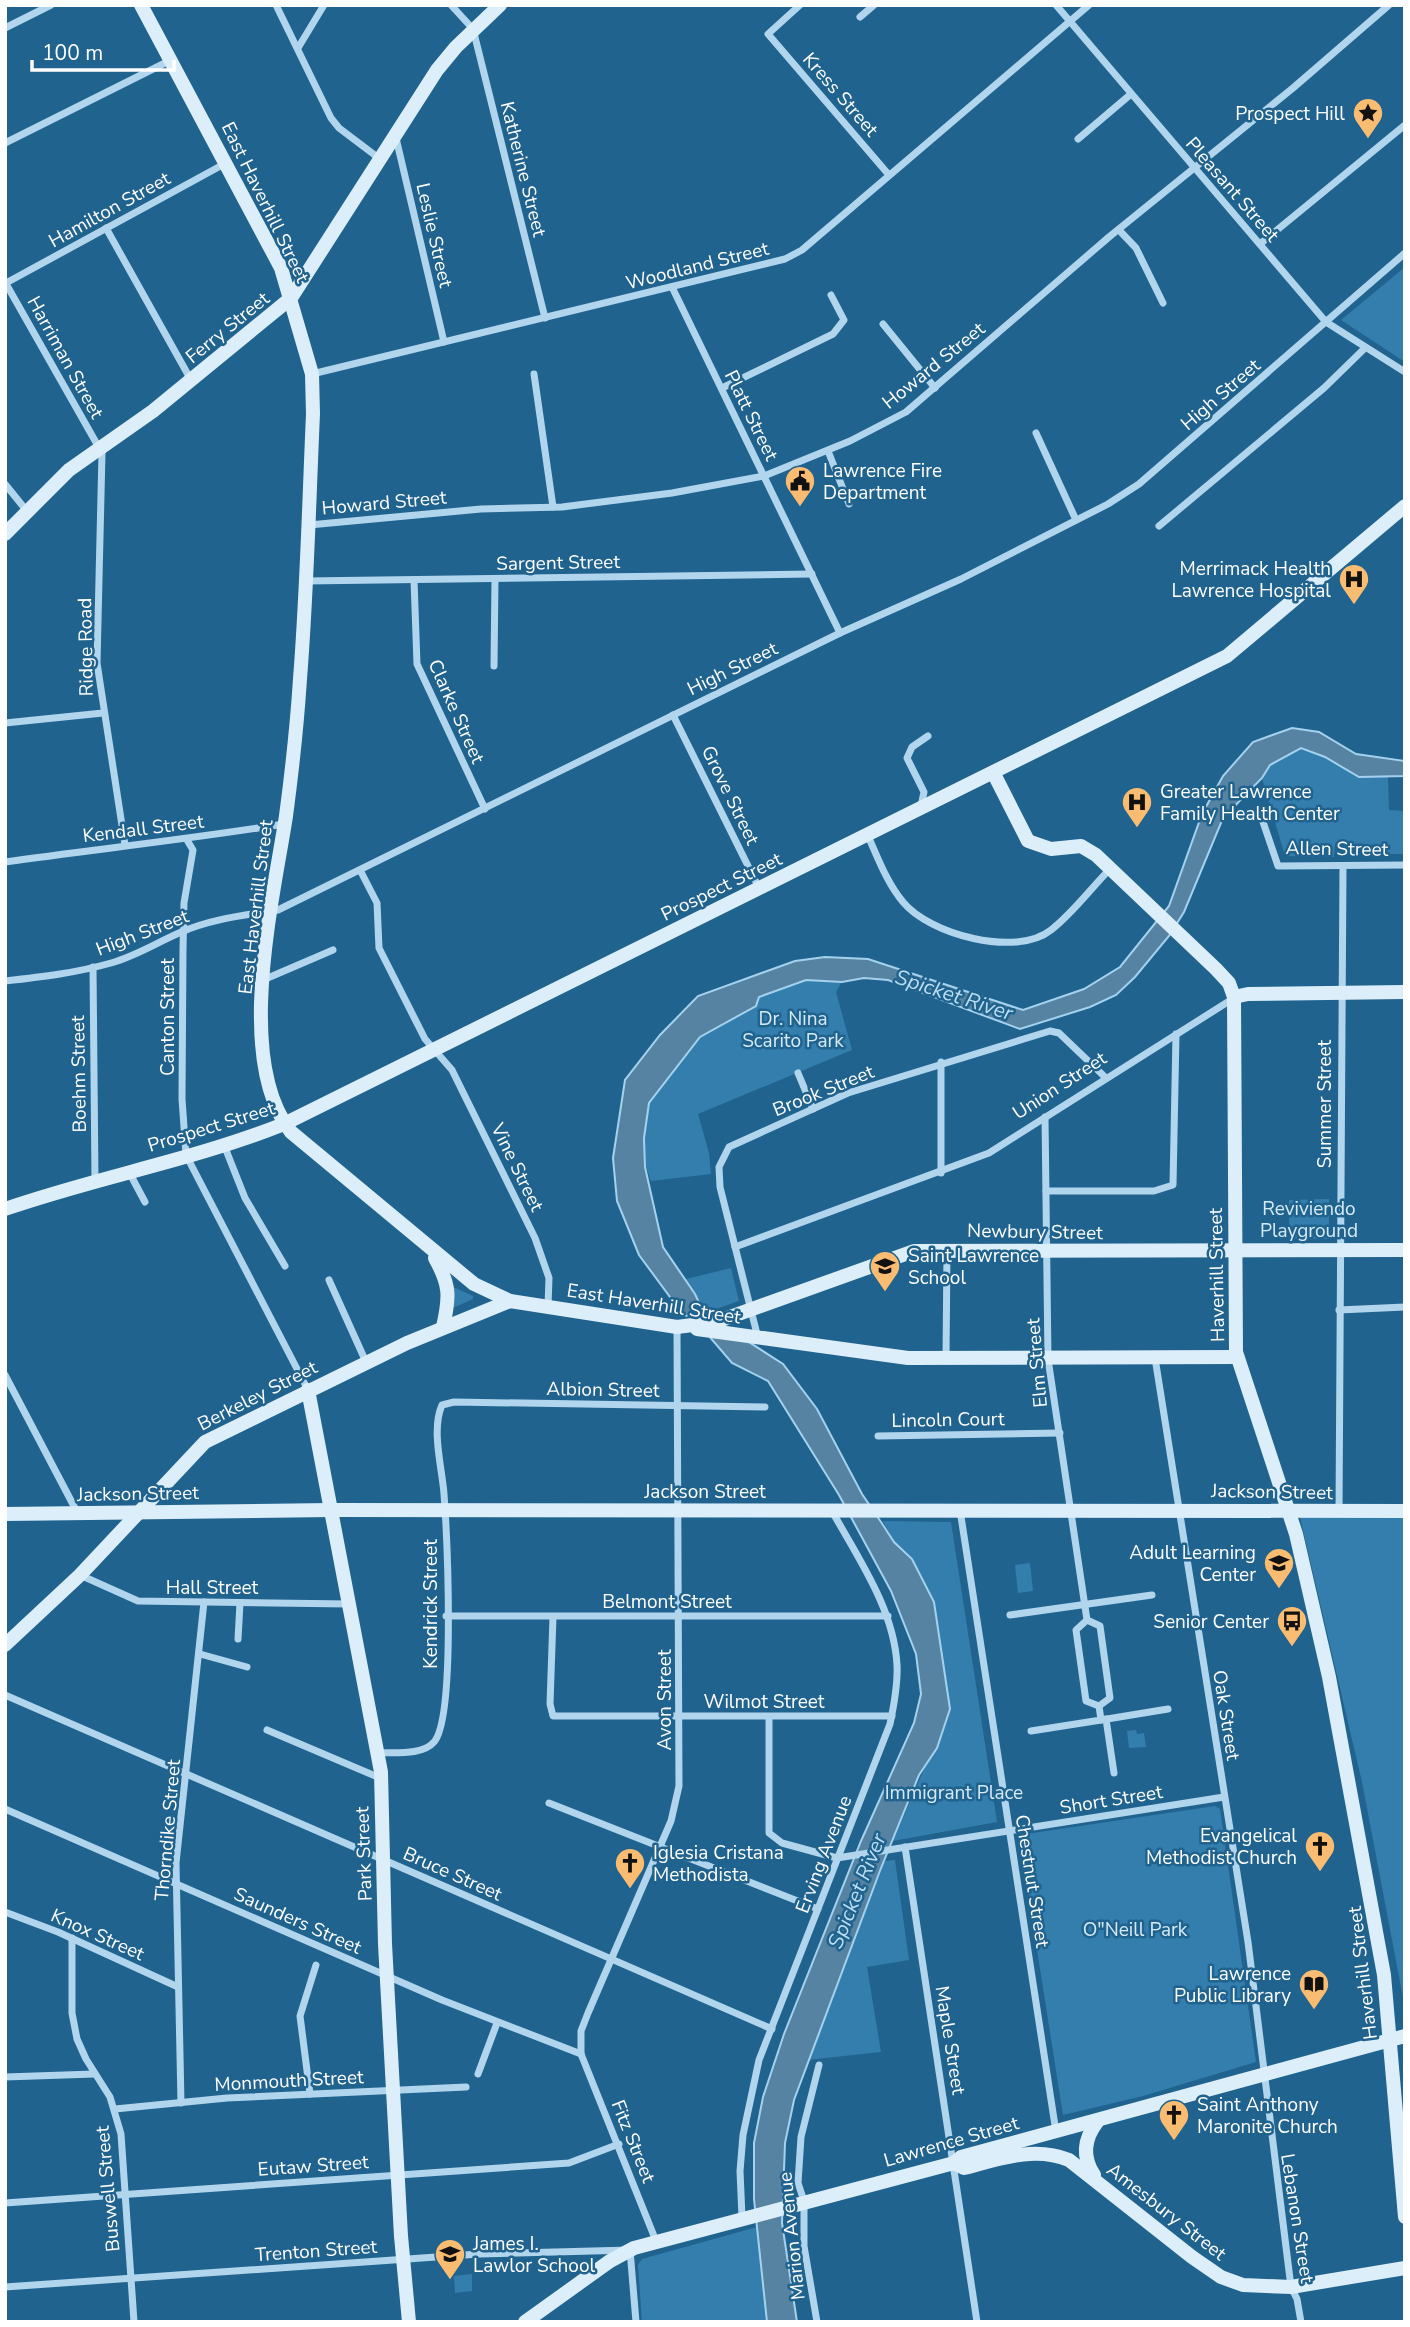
<svg xmlns="http://www.w3.org/2000/svg" width="1410" height="2327" viewBox="0 0 1410 2327" font-family="'Nunito Sans',sans-serif">
<style>
.green{fill:#347ead}
.water{fill:#5683a1;stroke:#a4d2ee;stroke-width:2}
.lines{fill:none;stroke-linecap:round;stroke-linejoin:round}
.street{stroke:#b0d5ed;stroke-width:7}
.secondary{stroke:#dceef9;stroke-width:14}
.labels{text-anchor:middle;stroke-width:5;stroke-linejoin:round;paint-order:stroke}
.street-label{font-size:19px;fill:#fff;stroke:#20638f}
.poi-label{font-size:19px;fill:#fff;stroke:#20638f;text-anchor:end}
.park-label{font-size:19px;fill:#d6ebf9;stroke:#20638f}
.water-label{font-size:21px;font-style:italic;fill:#bcdef3;stroke:#20638f}
</style>
<rect width="100%" height="100%" fill="#20638f"/>
<g class="green">
<path d="M 1405,267 L 1405,362 L 1341,320 Z"/>
<path d="M 1301,748 L 1325,757 L 1359,777 L 1388,777 L 1389,810 L 1405,811 L 1404,854 L 1383,854 L 1383,845 L 1335,844 L 1334,857 L 1285,856 L 1262,778 L 1269,765 Z"/>
<path d="M 806,980 L 842,982 L 836,992 L 852,1050 L 698,1114 L 709,1153 L 711,1174 L 651,1181 C 642,1160 640,1123 650,1102 C 658,1085 685,1051 699,1038 C 714,1024 737,1015 755,1006 L 759,997 Z"/>
<path d="M 1329,1199 L 1329,1239 L 1289,1239 L 1289,1200 Z"/>
<path d="M 731,1268 L 739,1301 L 707,1312 L 686,1279 Z"/>
<path d="M 453,1287 L 473,1296 L 473,1299 L 453,1308 Z"/>
<path d="M 1299,1513 L 1405,1514 L 1405,2008 L 1362,1782 Z"/>
<path d="M 883,1521 L 951,1522 L 997,1822 L 893,1841 L 950,1709 L 937,1627 L 912,1559 L 894,1542 Z"/>
<path d="M 1030,1563 L 1033,1591 L 1018,1593 L 1015,1565 Z"/>
<path d="M 1136,1730 L 1137,1734 L 1144,1733 L 1146,1747 L 1129,1748 L 1127,1731 Z"/>
<path d="M 1215,1806 L 1220,1809 L 1256,2062 L 1143,2096 L 1063,2115 L 1019,1835 Z"/>
<path d="M 895,1860 L 909,1960 L 867,1967 L 881,2052 L 807,2060 L 884,1861 Z"/>
<path d="M 757,2227 L 767,2322 L 642,2322 L 638,2265 L 642,2259 Z"/>
<path d="M 472,2274 L 472,2291 L 455,2293 L 454,2276 Z"/>
</g>
<path class="water" d="M 1292,728 L 1319,732 L 1356,754 L 1405,761 L 1405,776 L 1359,777 L 1325,757 L 1301,748 L 1270,765 L 1262,778 L 1223,818 L 1184,912 L 1169,936 L 1135,977 L 1116,995 L 1090,1007 L 1020,1029 L 888,980 L 864,978 L 842,982 L 806,980 L 759,997 L 756,1006 L 700,1037 L 649,1103 L 644,1138 L 645,1167 L 663,1247 L 695,1294 L 704,1313 L 783,1364 L 817,1409 L 862,1494 L 883,1525 L 894,1542 L 912,1559 L 934,1602 L 950,1709 L 937,1748 L 919,1775 L 881,1868 L 794,2100 L 785,2143 L 782,2223 L 797,2322 L 767,2322 L 754,2199 L 754,2143 L 763,2097 L 784,2034 L 861,1841 L 914,1723 L 921,1694 L 916,1654 L 891,1591 L 839,1495 L 768,1381 L 732,1363 L 691,1315 L 684,1316 L 639,1255 L 617,1201 L 613,1158 L 625,1080 L 660,1035 L 698,996 L 795,961 L 825,957 L 868,959 L 1023,1010 L 1084,989 L 1120,967 L 1169,906 L 1202,814 L 1223,776 L 1253,742 Z"/>
<g class="lines">
<g class="street">
<path d="M 276,5 L 331,118 L 339,128 L 380,159"/>
<path d="M 451,5 L 473,29 L 545,318"/>
<path d="M 800,5 L 768,34 L 889,175"/>
<path d="M 1056,5 L 1326,322 L 1405,372"/>
<path d="M 860,17 L 874,5"/>
<path d="M 5,28 L 51,5"/>
<path d="M 298,48 L 324,5"/>
<path d="M 396,138 L 444,342"/>
<path d="M 1078,139 L 1131,94"/>
<path d="M 5,143 L 171,60"/>
<path d="M 106,228 L 191,380"/>
<path d="M 1119,230 L 1136,248 L 1163,303"/>
<path d="M 1260,244 L 1405,125"/>
<path d="M 5,282 L 102,453 L 97,663 L 125,845"/>
<path d="M 6,283 L 226,163"/>
<path d="M 672,287 L 840,633"/>
<path d="M 883,324 L 935,388"/>
<path d="M 312,374 L 785,259 L 802,250 L 1089,5"/>
<path d="M 534,374 L 553,507"/>
<path d="M 722,388 L 833,334 L 844,320 L 831,295"/>
<path d="M 1036,433 L 1076,520"/>
<path d="M 828,451 L 849,504"/>
<path d="M 5,484 L 26,510"/>
<path d="M 309,525 L 481,509 L 562,507 L 672,493 L 764,476 L 850,441 L 906,412 L 1109,237 L 1293,88 L 1389,5"/>
<path d="M 1159,526 L 1324,388 L 1365,348"/>
<path d="M 414,580 L 417,664 L 485,809"/>
<path d="M 305,581 L 812,574"/>
<path d="M 494,666 L 495,579"/>
<path d="M 673,715 L 759,888"/>
<path d="M 5,723 L 103,713"/>
<path d="M 921,806 L 924,792 L 907,758 L 912,747 L 928,736"/>
<path d="M 1261,816 L 1278,866 L 1405,865"/>
<path d="M 868,836 C 878,858 887,883 903,902 C 929,934 1016,958 1051,930 C 1073,913 1091,888 1111,868"/>
<path d="M 187,840 L 193,850 L 184,903 L 183,949 L 182,1099 L 186,1155 L 308,1390"/>
<path d="M 5,862 C 98,849 191,839 284,824"/>
<path d="M 360,870 L 377,903 L 379,948 L 425,1039 L 452,1070 L 535,1238 L 549,1278 L 548,1306"/>
<path d="M 93,967 L 95,1180"/>
<path d="M 263,980 L 333,950"/>
<path d="M 5,981 C 41,977 76,973 111,963 C 136,956 156,943 179,933 C 209,919 246,915 278,910 L 840,633 L 961,579 L 1108,504 L 1139,484 L 1405,253"/>
<path d="M 941,1062 L 941,1173"/>
<path d="M 798,1073 L 813,1109"/>
<path d="M 1045,1117 L 1048,1359 L 1087,1620 L 1076,1630 L 1086,1701 L 1099,1706 L 1110,1698 L 1100,1626 L 1087,1620"/>
<path d="M 224,1145 L 245,1198 L 285,1266"/>
<path d="M 129,1172 L 145,1202"/>
<path d="M 1046,1191 L 1154,1191 L 1173,1185 L 1176,1034"/>
<path d="M 735,1247 L 989,1153 L 1234,998"/>
<path d="M 329,1280 L 366,1362"/>
<path d="M 1339,1310 L 1405,1307"/>
<path d="M 758,1338 L 720,1187 L 719,1167 L 729,1147 L 848,1093 L 1050,1031 L 1059,1033 L 1106,1078"/>
<path d="M 946,1358 L 947,1251"/>
<path d="M 1155,1358 L 1248,1942 L 1291,2287 L 1297,2299 L 1301,2322"/>
<path d="M 5,1375 L 77,1512"/>
<path d="M 878,1436 L 1060,1433"/>
<path d="M 960,1510 L 1056,2132"/>
<path d="M 1339,1511 L 1343,866"/>
<path d="M 80,1575 L 138,1601 L 349,1604"/>
<path d="M 1010,1615 L 1152,1595"/>
<path d="M 446,1616 L 888,1616"/>
<path d="M 553,1617 L 550,1704 L 553,1716 L 892,1716"/>
<path d="M 238,1639 L 240,1603"/>
<path d="M 200,1654 L 247,1667"/>
<path d="M 5,1695 L 772,2029"/>
<path d="M 769,1717 L 769,1833 L 782,1843 L 837,1858 L 1224,1797"/>
<path d="M 1106,1719 L 1114,1773"/>
<path d="M 1101,1720 L 1168,1709"/>
<path d="M 267,1730 L 380,1778"/>
<path d="M 1031,1731 L 1101,1720 L 1099,1706"/>
<path d="M 378,1753 C 394,1752 422,1756 434,1742 C 456,1717 447,1535 444,1494 C 442,1467 431,1430 442,1405 L 454,1402 L 765,1407"/>
<path d="M 549,1803 L 818,1909"/>
<path d="M 5,1809 L 442,2000 L 581,2054"/>
<path d="M 905,1847 L 977,2322"/>
<path d="M 5,1912 L 58,1932 L 178,1987"/>
<path d="M 72,1938 L 72,2013 L 77,2039 L 86,2059 L 110,2097 L 121,2134 L 134,2322"/>
<path d="M 478,2074 L 497,2023"/>
<path d="M 5,2077 L 94,2074"/>
<path d="M 310,2094 L 300,2016 L 316,1965"/>
<path d="M 181,2103 L 176,1863 L 204,1602"/>
<path d="M 115,2109 L 227,2098 L 466,2087"/>
<path d="M 5,2203 L 569,2163 L 619,2144"/>
<path d="M 742,2217 L 740,2171 L 743,2135 L 759,2060 L 890,1724 C 894,1705 898,1684 897,1665 C 894,1609 858,1558 832,1511"/>
<path d="M 656,2241 L 581,2054 L 581,2031 L 588,2013 L 671,1821 L 679,1786 L 677,1327"/>
<path d="M 5,2287 L 479,2254 L 630,2250 L 636,2322"/>
<path d="M 817,2322 L 804,2246 L 804,2201 L 798,2183 L 801,2137 L 819,2065"/>
</g>
<g class="secondary">
<path d="M 141,5 L 281,268 L 312,374 L 313,414 C 309,502 307,591 300,679 C 297,725 292,771 286,816 C 273,900 234,1061 291,1132 L 474,1284 L 510,1301 L 677,1327 L 716,1322 L 914,1251 L 1405,1250"/>
<path d="M 5,534 L 69,470 L 153,411 L 291,298 L 437,70 L 456,47 L 500,5"/>
<path d="M 994,774 L 1028,841 L 1051,849 L 1081,846 L 1096,855 L 1216,969 L 1229,983 L 1234,997 L 1236,1352 L 1296,1534 L 1329,1677 L 1384,1975 L 1405,2217"/>
<path d="M 1234,997 L 1248,994 L 1405,992"/>
<path d="M 5,1209 C 97,1177 194,1160 284,1124 L 1227,656 L 1405,506"/>
<path d="M 435,1258 C 450,1285 450,1296 443,1327"/>
<path d="M 697,1329 L 908,1358 L 1237,1357"/>
<path d="M 308,1390 L 381,1772 L 385,1944 L 401,2236 L 409,2322"/>
<path d="M 5,1514 L 331,1510 L 1405,1511"/>
<path d="M 5,1645 L 80,1575 L 205,1442 L 407,1343 L 510,1301"/>
<path d="M 954,2163 L 964,2168 C 999,2159 1034,2146 1069,2160 L 1192,2257 L 1221,2277 L 1243,2285 L 1291,2287 L 1405,2268"/>
<path d="M 1094,2175 C 1082,2157 1084,2139 1097,2122"/>
<path d="M 525,2322 L 610,2261 L 634,2248 L 954,2163 L 961,2157 L 1405,2036"/>
</g>
</g>
<defs>
<g id="sight-pin" transform="scale(1.575)"><path d="M0 17L-7.5 6A9.5 9.5 0 1 1 7.5 6Z" fill="#fabc71" stroke="#20638f"/><path d="M0-6L1.8-2.2L6-1.7L2.9 1.2L3.7 5.4L0 3.3L-3.7 5.4L-2.9 1.2L-6-1.7L-1.8-2.2Z" fill="#111"/></g>
<g id="civic-pin" transform="scale(1.575)"><path d="M0 17L-7.5 6A9.5 9.5 0 1 1 7.5 6Z" fill="#fabc71" stroke="#20638f"/><path d="M-.6-6.5H3V-4.5H.6V-3L4-1V1h2V6H-6V1h2V-1L-.6-3ZM-1.2 2.5V6h2.4V2.5Z" fill="#111"/></g>
<g id="hospital-pin" transform="scale(1.575)"><path d="M0 17L-7.5 6A9.5 9.5 0 1 1 7.5 6Z" fill="#fabc71" stroke="#20638f"/><path d="M-5-5h3v3.5h4V-5h3V5h-3V1.5h-4V5h-3Z" fill="#111"/></g>
<g id="school-pin" transform="scale(1.575)"><path d="M0 17L-7.5 6A9.5 9.5 0 1 1 7.5 6Z" fill="#fabc71" stroke="#20638f"/><path d="M0-5L7-2L0 1L-7-2ZM-4 1L0 2.5L4 1V4Q0 6-4 4Z" fill="#111"/></g>
<g id="bus-pin" transform="scale(1.575)"><path d="M0 17L-7.5 6A9.5 9.5 0 1 1 7.5 6Z" fill="#fabc71" stroke="#20638f"/><path d="M-5-6H5V4H4V6H2V4H-2V6H-4V4H-5ZM-3.5-4V0h7V-4ZM-3.5 1.2v1.5H-2V1.2ZM2 1.2v1.5H3.5V1.2Z" fill="#111"/></g>
<g id="church-pin" transform="scale(1.575)"><path d="M0 17L-7.5 6A9.5 9.5 0 1 1 7.5 6Z" fill="#fabc71" stroke="#20638f"/><path d="M-1.2-6h2.4v3.5h3.3v2.4h-3.3V6h-2.4V-.1h-3.3v-2.4h3.3Z" fill="#111"/></g>
<g id="library-pin" transform="scale(1.575)"><path d="M0 17L-7.5 6A9.5 9.5 0 1 1 7.5 6Z" fill="#fabc71" stroke="#20638f"/><path d="M-6-4Q-3-5.5-.7-3.5V5Q-3 3-6 4ZM6-4Q3-5.5 .7-3.5V5Q3 3 6 4Z" fill="#111"/></g>
</defs>
<g fill-rule="evenodd">
<use href="#sight-pin" x="1368" y="113"/>
<use href="#civic-pin" x="800" y="481"/>
<use href="#hospital-pin" x="1354" y="579"/>
<use href="#hospital-pin" x="1137" y="802"/>
<use href="#school-pin" x="885" y="1266"/>
<use href="#school-pin" x="1279" y="1563"/>
<use href="#bus-pin" x="1292" y="1621"/>
<use href="#church-pin" x="1320" y="1846"/>
<use href="#church-pin" x="630" y="1863"/>
<use href="#library-pin" x="1314" y="1984"/>
<use href="#church-pin" x="1174" y="2115"/>
<use href="#school-pin" x="450" y="2254"/>
</g>
<g class="labels">
<g class="street-label">
<text transform="translate(841 94) rotate(49)" y="7">Kress Street</text>
<text transform="translate(524 169) rotate(76)" y="7">Katherine Street</text>
<text transform="translate(1233 189) rotate(49)" y="7">Pleasant Street</text>
<text transform="translate(266 202) rotate(64)" y="7">East Haverhill Street</text>
<text transform="translate(109 209) rotate(-29)" y="7">Hamilton Street</text>
<text transform="translate(435 235) rotate(77)" y="7">Leslie Street</text>
<text transform="translate(697 265) rotate(-14)" y="7">Woodland Street</text>
<text transform="translate(227 327) rotate(-39)" y="7">Ferry Street</text>
<text transform="translate(66 357) rotate(61)" y="7">Harriman Street</text>
<text transform="translate(933 365) rotate(-39)" y="7">Howard Street</text>
<text transform="translate(1220 394) rotate(-41)" y="7">High Street</text>
<text transform="translate(752 415) rotate(64)" y="7">Platt Street</text>
<text transform="translate(384 502) rotate(-5)" y="7">Howard Street</text>
<text transform="translate(558 562) rotate(-1)" y="7">Sargent Street</text>
<text transform="translate(85 647) rotate(-91)" y="7">Ridge Road</text>
<text transform="translate(732 668) rotate(-26)" y="7">High Street</text>
<text transform="translate(457 711) rotate(66)" y="7">Clarke Street</text>
<text transform="translate(731 795) rotate(64)" y="7">Grove Street</text>
<text transform="translate(143 828) rotate(-7)" y="7">Kendall Street</text>
<text transform="translate(1337 848) rotate(1)" y="7">Allen Street</text>
<text transform="translate(721 886) rotate(-26)" y="7">Prospect Street</text>
<text transform="translate(255 907) rotate(-83)" y="7">East Haverhill Street</text>
<text transform="translate(142 932) rotate(-21)" y="7">High Street</text>
<text transform="translate(167 1017) rotate(-90)" y="7">Canton Street</text>
<text transform="translate(78 1074) rotate(-91)" y="7">Boehm Street</text>
<text transform="translate(1059 1085) rotate(-33)" y="7">Union Street</text>
<text transform="translate(823 1090) rotate(-22)" y="7">Brook Street</text>
<text transform="translate(1324 1104) rotate(-90)" y="7">Summer Street</text>
<text transform="translate(211 1126) rotate(-17)" y="7">Prospect Street</text>
<text transform="translate(518 1167) rotate(64)" y="7">Vine Street</text>
<text transform="translate(1035 1231) rotate(1)" y="7">Newbury Street</text>
<text transform="translate(1216 1275) rotate(-91)" y="7">Haverhill Street</text>
<text transform="translate(654 1303) rotate(9)" y="7">East Haverhill Street</text>
<text transform="translate(1036 1363) rotate(-95)" y="7">Elm Street</text>
<text transform="translate(603 1389) rotate(1)" y="7">Albion Street</text>
<text transform="translate(257 1395) rotate(-27)" y="7">Berkeley Street</text>
<text transform="translate(948 1419) rotate(-1)" y="7">Lincoln Court</text>
<text x="705" y="1498">Jackson Street</text>
<text transform="translate(1272 1491) rotate(1)" y="7">Jackson Street</text>
<text transform="translate(138 1493) rotate(-1)" y="7">Jackson Street</text>
<text x="212" y="1594">Hall Street</text>
<text x="667" y="1608">Belmont Street</text>
<text transform="translate(430 1604) rotate(-90)" y="7">Kendrick Street</text>
<text transform="translate(664 1700) rotate(-90)" y="7">Avon Street</text>
<text x="764" y="1708">Wilmot Street</text>
<text transform="translate(1227 1715) rotate(81)" y="7">Oak Street</text>
<text transform="translate(1111 1799) rotate(-9)" y="7">Short Street</text>
<text transform="translate(167 1830) rotate(-85)" y="7">Thorndike Street</text>
<text transform="translate(363 1854) rotate(-92)" y="7">Park Street</text>
<text transform="translate(823 1854) rotate(-69)" y="7">Erving Avenue</text>
<text transform="translate(453 1873) rotate(24)" y="7">Bruce Street</text>
<text transform="translate(1033 1881) rotate(81)" y="7">Chestnut Street</text>
<text transform="translate(298 1920) rotate(24)" y="7">Saunders Street</text>
<text transform="translate(98 1934) rotate(24)" y="7">Knox Street</text>
<text transform="translate(1362 1973) rotate(-97)" y="7">Haverhill Street</text>
<text transform="translate(951 2040) rotate(81)" y="7">Maple Street</text>
<text transform="translate(289 2080) rotate(-3)" y="7">Monmouth Street</text>
<text transform="translate(634 2141) rotate(68)" y="7">Fitz Street</text>
<text transform="translate(951 2141) rotate(-16)" y="7">Lawrence Street</text>
<text transform="translate(313 2165) rotate(-4)" y="7">Eutaw Street</text>
<text transform="translate(107 2189) rotate(-95)" y="7">Buswell Street</text>
<text transform="translate(1167 2211) rotate(38)" y="7">Amesbury Street</text>
<text transform="translate(1298 2218) rotate(81)" y="7">Lebanon Street</text>
<text transform="translate(791 2236) rotate(-96)" y="7">Marion Avenue</text>
<text transform="translate(316 2250) rotate(-4)" y="7">Trenton Street</text>
</g>
<g class="poi-label">
<text x="1345" y="120">Prospect Hill</text>
<text x="823" y="477" text-anchor="start">Lawrence Fire<tspan x="823" dy="22">Department</tspan></text>
<text x="1331" y="575">Merrimack Health<tspan x="1331" dy="22">Lawrence Hospital</tspan></text>
<text x="1160" y="798" text-anchor="start">Greater Lawrence<tspan x="1160" dy="22">Family Health Center</tspan></text>
<text x="908" y="1262" text-anchor="start">Saint Lawrence<tspan x="908" dy="22">School</tspan></text>
<text x="1256" y="1559">Adult Learning<tspan x="1256" dy="22">Center</tspan></text>
<text x="1269" y="1628">Senior Center</text>
<text x="1297" y="1842">Evangelical<tspan x="1297" dy="22">Methodist Church</tspan></text>
<text x="653" y="1859" text-anchor="start">Iglesia Cristana<tspan x="653" dy="22">Methodista</tspan></text>
<text x="1291" y="1980">Lawrence<tspan x="1291" dy="22">Public Library</tspan></text>
<text x="1197" y="2111" text-anchor="start">Saint Anthony<tspan x="1197" dy="22">Maronite Church</tspan></text>
<text x="473" y="2250" text-anchor="start">James I.<tspan x="473" dy="22">Lawlor School</tspan></text>
</g>
<g class="park-label">
<text x="793" y="1025">Dr. Nina<tspan x="793" dy="22">Scarito Park</tspan></text>
<text x="1309" y="1215">Reviviendo<tspan x="1309" dy="22">Playground</tspan></text>
<text x="954" y="1799">Immigrant Place</text>
<text x="1135" y="1936">O"Neill Park</text>
</g>
<g class="water-label">
<text transform="translate(954 995) rotate(18)" y="7">Spicket River</text>
<text transform="translate(857 1891) rotate(-68)" y="7">Spicket River</text>
</g>
</g>
<rect width="1410" height="2327" fill="none" stroke="#ffffff" stroke-width="14"/>
<path d="M32 60v10h142v-10" fill="none" stroke="#ffffff" stroke-width="3.5"/>
<text x="42" y="60" font-size="21" fill="#ffffff" stroke="#20638f" stroke-width="5" paint-order="stroke">100 m</text>
</svg>
